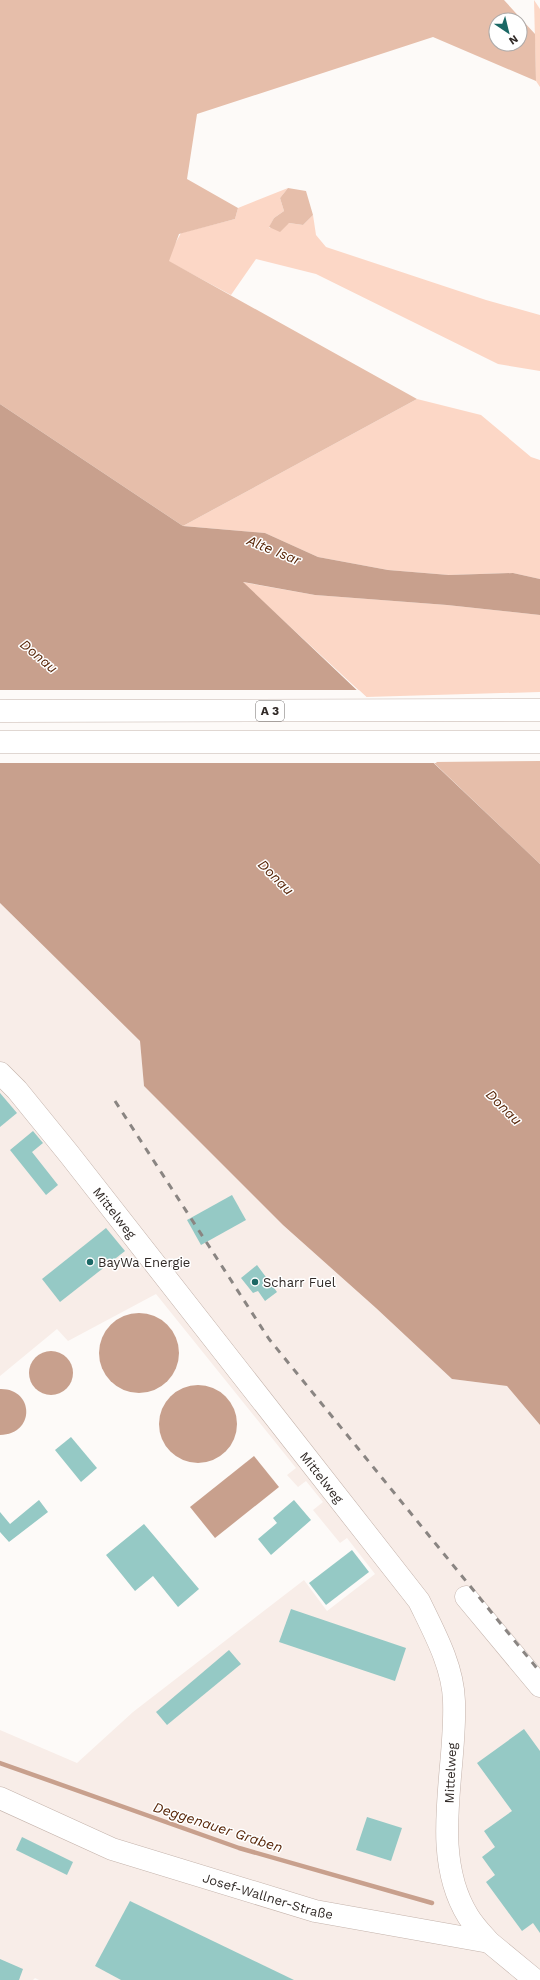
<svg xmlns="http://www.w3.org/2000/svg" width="540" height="1980" viewBox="0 0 540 1980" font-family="'Work Sans',sans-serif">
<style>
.built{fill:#f8ede8}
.green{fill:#fcd7c6}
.forest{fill:#e6beaa;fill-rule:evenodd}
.water{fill:#c8a08d}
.pier{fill:#fdfaf8}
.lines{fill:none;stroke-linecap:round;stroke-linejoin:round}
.stream{stroke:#c8a08d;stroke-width:4.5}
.building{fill:#95c9c5}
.minor-casing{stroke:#c4b3ab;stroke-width:23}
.highway-casing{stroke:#c4b3ab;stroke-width:23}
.minor{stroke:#fff;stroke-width:22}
.highway{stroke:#fff;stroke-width:22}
.rail{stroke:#8a8582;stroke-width:3;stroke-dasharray:7 7;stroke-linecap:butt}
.poi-dot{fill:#1b6865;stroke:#fff;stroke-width:1.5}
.labels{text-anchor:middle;stroke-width:3;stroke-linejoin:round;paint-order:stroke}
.shield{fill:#fff;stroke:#6f6a68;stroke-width:1}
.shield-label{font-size:12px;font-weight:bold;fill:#312a27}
.street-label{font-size:13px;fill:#312a27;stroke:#fff}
.poi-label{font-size:13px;fill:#312a27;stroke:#fff;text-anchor:start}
.water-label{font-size:14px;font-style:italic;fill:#572507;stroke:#fff}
</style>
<rect width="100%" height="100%" fill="#fdfaf8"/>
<path class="built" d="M 0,903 L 140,1041 L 144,1086 L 452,1379 L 507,1386 L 540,1425 L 540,1980 L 39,1980 L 35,1978 L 33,1980 L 0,1980 L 0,1730 L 77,1763 L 133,1712 L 304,1580 L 327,1611 L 375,1574 L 347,1538 L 340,1543 L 313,1510 L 323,1502 L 306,1481 L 298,1487 L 287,1475 L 296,1468 L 156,1294 L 68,1341 L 57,1329 L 0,1376 Z"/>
<g class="green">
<path d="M 534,0 L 540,9 L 540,87 L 536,81 Z"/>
<path d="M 288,188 L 280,198 L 284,211 L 274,218 L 269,228 L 289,223 L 303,225 L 313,215 L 316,235 L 326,247 L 486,300 L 540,315 L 540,371 L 498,364 L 316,274 L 256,259 L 231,295 L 166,260 L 181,233 L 235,219 L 238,208 Z"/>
<path d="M 417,399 L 481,415 L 531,457 L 540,460 L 540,579 L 513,573 L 449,575 L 388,570 L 318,557 L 265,533 L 183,526 Z"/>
<path d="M 242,582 L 315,595 L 447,605 L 540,615 L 540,692 L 366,697 Z"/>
</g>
<g class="forest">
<path d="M 0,0 L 504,0 L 535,34 L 536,81 L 433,37 L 197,114 L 187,179 L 238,208 L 235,219 L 179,234 L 169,261 L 417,399 L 183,526 L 0,404 ZM 496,20 L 520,20 L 520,44 L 496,44 Z"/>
<path d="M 288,188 L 306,191 L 313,215 L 303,225 L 289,223 L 280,232 L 269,227 L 274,218 L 284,211 L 280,198 Z"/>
<path d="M 540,761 L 540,864 L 433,762 Z"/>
</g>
<g class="water">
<path d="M 0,404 L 183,526 L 265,533 L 318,557 L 388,570 L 449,575 L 513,573 L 540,579 L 540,615 L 447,605 L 315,595 L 243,582 L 540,864 L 540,1425 L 507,1386 L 452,1379 L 376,1308 L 283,1225 L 144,1086 L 140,1041 L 0,903 Z"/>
<circle cx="139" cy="1353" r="40"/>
<circle cx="51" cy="1373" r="22"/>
<circle cx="198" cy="1424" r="39"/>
<path d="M 0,1389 C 34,1388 36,1434 0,1435 Z"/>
<path d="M 254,1456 L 279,1487 L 215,1538 L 190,1507 Z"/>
</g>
<path class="pier" d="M 0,690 L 359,690 L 437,763 L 0,763 Z"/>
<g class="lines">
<path class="stream" d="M 0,1763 L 239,1848 L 432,1903"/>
</g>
<g class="building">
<path d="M 0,1093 L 17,1113 L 0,1127 Z"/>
<path d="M 33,1131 L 43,1143 L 32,1152 L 58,1185 L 46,1195 L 10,1150 Z"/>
<path d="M 232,1195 L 246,1220 L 201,1245 L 187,1220 Z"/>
<path d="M 106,1228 L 125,1251 L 60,1302 L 42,1279 Z"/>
<path d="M 257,1265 L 277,1292 L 265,1301 L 258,1291 L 253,1293 L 241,1278 Z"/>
<path d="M 71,1437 L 97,1468 L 81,1482 L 55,1450 Z"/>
<path d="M 39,1500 L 48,1512 L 9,1542 L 0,1532 L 0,1512 L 10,1524 Z"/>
<path d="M 294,1500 L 311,1520 L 271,1555 L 258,1539 L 277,1523 L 273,1518 Z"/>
<path d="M 144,1524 L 199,1589 L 178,1607 L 153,1576 L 135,1591 L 106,1555 Z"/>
<path d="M 352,1550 L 369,1572 L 326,1605 L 309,1583 Z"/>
<path d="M 291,1609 L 406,1648 L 395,1681 L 279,1642 Z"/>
<path d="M 229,1650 L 241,1664 L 167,1725 L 156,1712 Z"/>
<path d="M 524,1729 L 540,1751 L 540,1933 L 533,1923 L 522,1931 L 486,1882 L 495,1875 L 482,1857 L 495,1847 L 484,1831 L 512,1811 L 477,1763 Z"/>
<path d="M 367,1817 L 402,1828 L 391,1861 L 356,1850 Z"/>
<path d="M 22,1837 L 73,1862 L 67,1875 L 16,1850 Z"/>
<path d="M 130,1901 L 294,1980 L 121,1980 L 95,1966 Z"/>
<path d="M 0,1959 L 23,1969 L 19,1980 L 0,1980 Z"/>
</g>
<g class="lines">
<g class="minor-casing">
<g id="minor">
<path id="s1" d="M 0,1073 L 17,1090 L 69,1154 L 419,1601 C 434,1632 453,1666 454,1701 C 457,1770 429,1853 468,1916 C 474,1926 482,1934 489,1942"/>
<path d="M 466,1597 L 540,1686"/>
<path id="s2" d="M 0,1798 L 112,1849 L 315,1911 L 489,1942 L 535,1980"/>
</g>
</g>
<g class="highway-casing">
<g id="highway">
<path d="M 0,711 L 540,710"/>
<path d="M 0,742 L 540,742"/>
</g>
</g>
<use href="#minor" class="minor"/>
<use href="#highway" class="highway"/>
<path class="rail" d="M 115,1101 L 269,1339 L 540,1672"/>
</g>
<g class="poi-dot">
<circle cx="90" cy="1262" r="4"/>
<circle cx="255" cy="1282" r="4"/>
</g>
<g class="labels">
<rect class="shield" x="256" y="701" width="28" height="20" rx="3"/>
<g class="shield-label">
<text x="270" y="715">A 3</text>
</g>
<g class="street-label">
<text dy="5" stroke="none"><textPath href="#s1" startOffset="181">Mittelweg</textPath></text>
<text dy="5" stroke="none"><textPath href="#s1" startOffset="517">Mittelweg</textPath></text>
<text transform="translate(450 1773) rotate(-87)" y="5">Mittelweg</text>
<text dy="5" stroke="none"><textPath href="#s2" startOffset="286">Josef-Wallner-Straße</textPath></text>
</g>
<g class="poi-label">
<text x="98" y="1267">BayWa Energie</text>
<text x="263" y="1287">Scharr Fuel</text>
</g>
<g class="water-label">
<text transform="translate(274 550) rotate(22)" y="5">Alte Isar</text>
<text transform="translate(39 656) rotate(40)" y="5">Donau</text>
<text transform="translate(276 877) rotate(45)" y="5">Donau</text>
<text transform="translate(504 1107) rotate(45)" y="5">Donau</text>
<text transform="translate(218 1827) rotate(18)" y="5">Deggenauer Graben</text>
</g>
</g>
<g transform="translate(508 32) rotate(145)"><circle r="19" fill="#ffffff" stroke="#adaaa9"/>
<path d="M0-3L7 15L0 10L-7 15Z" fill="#1b6865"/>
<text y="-6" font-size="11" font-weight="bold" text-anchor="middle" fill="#312a27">N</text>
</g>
</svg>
